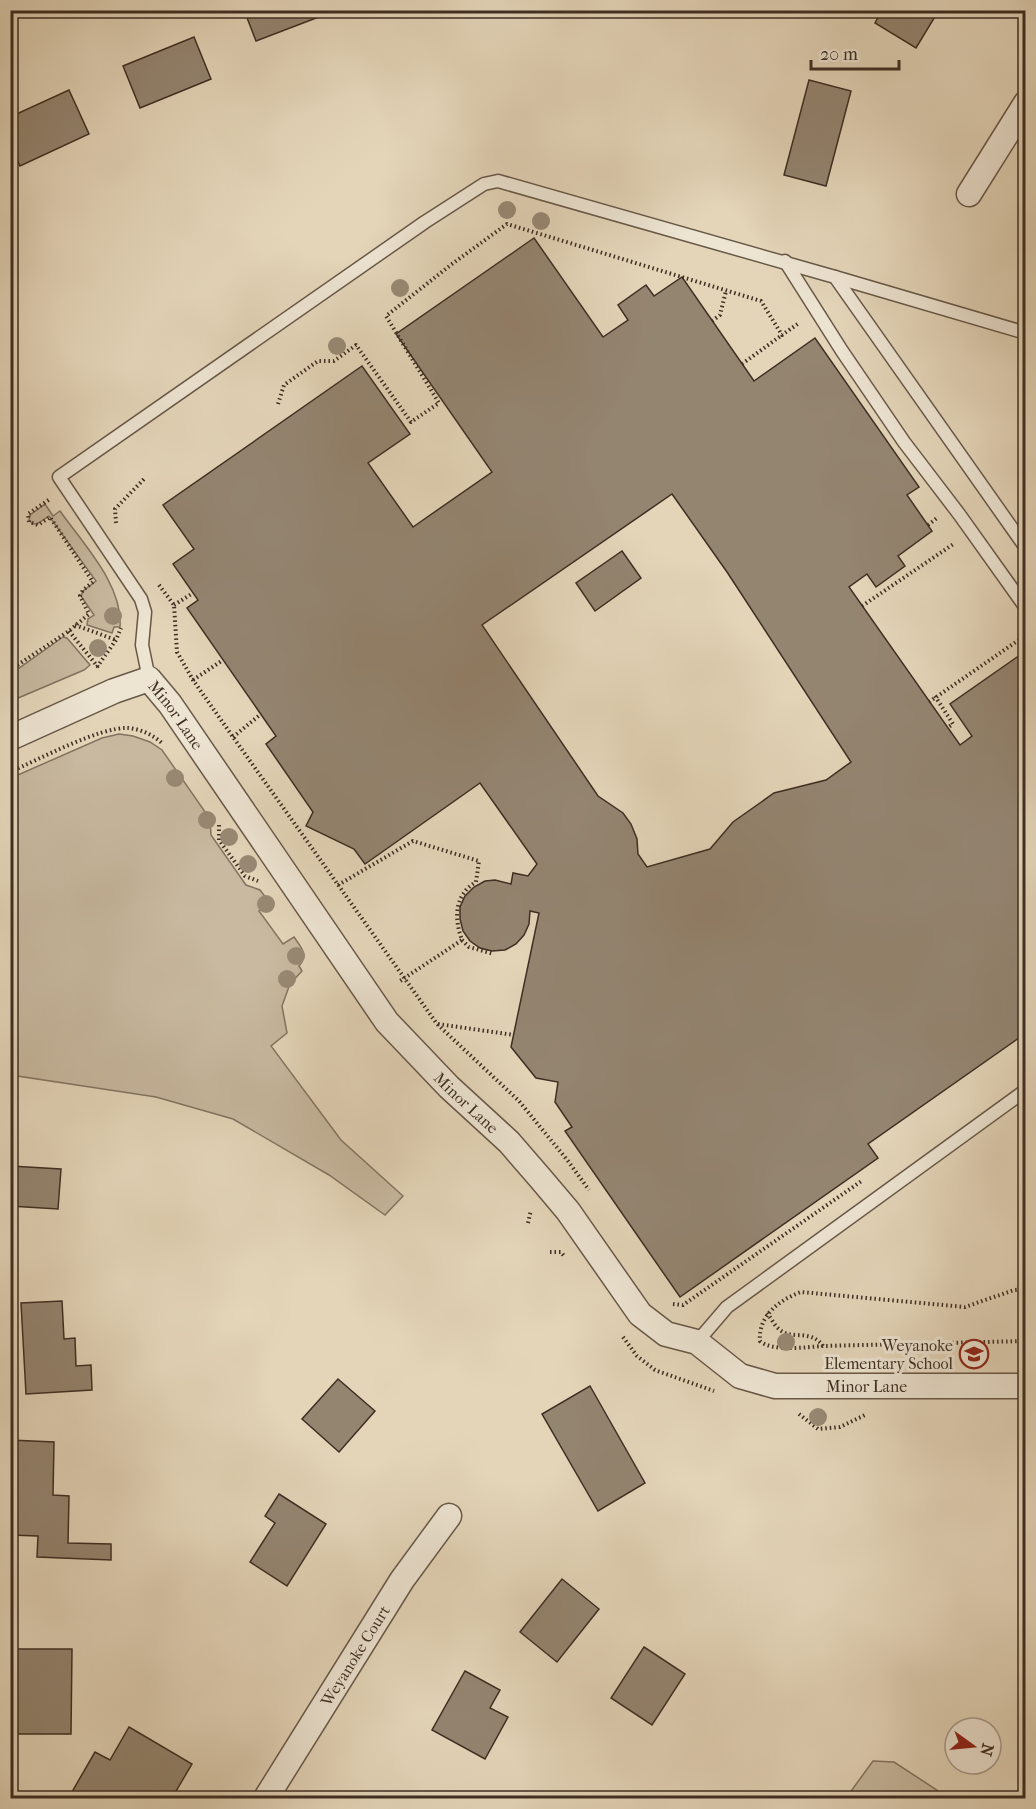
<svg xmlns="http://www.w3.org/2000/svg" width="1036" height="1809" viewBox="0 0 1036 1809" font-family="'IM FELL French Canon',serif">
<style>
.green{fill:#c8b9a0;stroke:#837462;stroke-width:1.5}
.building{fill:#948571;stroke:#3e2e23;stroke-width:1.5;fill-rule:evenodd}
.lines{fill:none;stroke-linecap:round;stroke-linejoin:round}
.service-casing{stroke:#685848;stroke-width:15}
.minor-casing{stroke:#685848;stroke-width:27}
.path{stroke:#3e2e23;stroke-width:4;stroke-dasharray:1.5 3;stroke-linecap:butt}
.service{stroke:#ede4d2;stroke-width:12}
.minor{stroke:#ede4d2;stroke-width:24}
.tree{fill:#988974}
.labels{text-anchor:middle;stroke-width:6;stroke-linejoin:round;paint-order:stroke}
.street-label{font-size:16px;fill:#3e2e23;stroke:#ede4d2}
.poi-label{font-size:16px;fill:#3e2e23;stroke:#ede4d2;text-anchor:end}
</style>
<rect width="100%" height="100%" fill="#e4d5b9"/>
<filter id="stains"><feTurbulence type="fractalNoise" baseFrequency=".00333" numOctaves="4"/><feColorMatrix values="0 0 0 0 .2 0 0 0 0 .09 0 0 0 0 .02 0 0 0 .5 -.17"/></filter>
<radialGradient id="worn" r=".72"><stop offset=".6" stop-color="#630" stop-opacity="0"/><stop offset="1" stop-color="#630" stop-opacity=".3"/></radialGradient>
<g class="green">
<path d="M 45,504 L 53,516 L 60,511 C 84,545 123,585 120,627 L 114,627 L 112,633 L 87,625 L 88,619 L 94,615 L 81,596 L 83,591 L 96,581 L 49,516 L 37,524 L 33,524 L 29,520 L 30,515 Z"/>
<path d="M 63,637 L 67,638 L 90,665 L 84,670 L 11,701 L 11,674 Z"/>
<path d="M 119,734 L 133,736 L 150,742 L 162,750 L 210,819 L 211,835 L 246,885 L 260,890 L 270,903 L 259,911 L 283,944 L 294,937 C 301,947 309,955 299,966 L 302,971 L 290,984 L 282,1006 L 287,1033 L 271,1046 L 341,1140 L 403,1196 L 385,1215 L 329,1175 L 233,1119 L 156,1097 L 11,1075 L 11,778 L 102,738 Z"/>
<path d="M 873,1761 L 894,1762 L 949,1798 L 846,1798 Z"/>
</g>
<g class="building">
<path d="M 244,10 L 322,10 L 324,15 L 256,41 Z"/>
<path d="M 882,10 L 939,10 L 916,48 L 875,23 Z"/>
<path d="M 194,37 L 211,79 L 140,108 L 123,66 Z"/>
<path d="M 809,80 L 851,91 L 826,186 L 784,175 Z"/>
<path d="M 69,90 L 89,134 L 20,166 L 10,144 L 10,117 Z"/>
<path d="M 534,238 L 603,337 L 628,320 L 618,305 L 646,285 L 654,296 L 682,277 L 754,381 L 815,338 L 919,487 L 907,495 L 932,531 L 898,556 L 905,566 L 876,587 L 867,574 L 849,587 L 960,745 L 972,736 L 950,704 L 1020,655 L 1026,664 L 1026,955 L 1023,957 L 1026,960 L 1026,1033 L 868,1144 L 878,1158 L 680,1297 L 565,1131 L 572,1127 L 555,1102 L 558,1082 L 536,1078 L 511,1047 L 539,913 L 530,911 L 529,924 L 524,935 L 516,944 L 505,950 L 492,951 L 480,948 L 470,941 L 463,931 L 460,919 L 460,907 L 465,896 L 474,887 L 485,881 L 495,880 L 511,884 L 513,873 L 528,876 L 537,864 L 480,783 L 365,864 L 354,849 L 306,826 L 313,812 L 266,744 L 276,736 L 187,608 L 198,600 L 173,564 L 194,549 L 163,505 L 362,366 L 410,434 L 368,463 L 413,527 L 492,472 L 396,334 ZM 672,494 L 727,572 L 851,762 L 826,780 L 774,793 L 733,822 L 710,849 L 647,867 L 638,854 L 637,839 L 631,824 L 623,813 L 598,796 L 482,625 Z"/>
<path d="M 622,551 L 641,578 L 595,611 L 576,583 Z"/>
<path d="M 10,1166 L 61,1169 L 58,1209 L 10,1206 Z"/>
<path d="M 62,1301 L 64,1339 L 75,1338 L 76,1366 L 91,1365 L 92,1390 L 26,1394 L 21,1303 Z"/>
<path d="M 338,1379 L 375,1411 L 339,1452 L 302,1419 Z"/>
<path d="M 590,1386 L 645,1483 L 598,1511 L 542,1414 Z"/>
<path d="M 10,1440 L 54,1442 L 53,1495 L 69,1496 L 68,1543 L 111,1544 L 111,1560 L 37,1557 L 38,1536 L 10,1535 Z"/>
<path d="M 279,1494 L 326,1524 L 287,1586 L 250,1562 L 275,1523 L 265,1516 Z"/>
<path d="M 562,1579 L 599,1609 L 557,1662 L 520,1632 Z"/>
<path d="M 644,1647 L 685,1674 L 652,1725 L 611,1698 Z"/>
<path d="M 16,1649 L 72,1649 L 71,1734 L 15,1734 Z"/>
<path d="M 465,1671 L 500,1690 L 490,1708 L 508,1717 L 485,1759 L 432,1730 Z"/>
<path d="M 129,1727 L 192,1764 L 172,1798 L 69,1797 L 95,1752 L 110,1760 Z"/>
</g>
<g class="lines">
<g class="service-casing">
<g id="service">
<path d="M 785,261 L 842,351 L 904,442 L 959,514 L 1026,608"/>
<path d="M 835,277 L 1026,333"/>
<path d="M 149,679 L 142,645 L 145,612 L 141,599 L 59,477 L 425,222 L 484,184 L 498,181 L 835,277 L 1026,548"/>
<path d="M 697,1342 L 727,1307 L 1026,1090"/>
</g>
</g>
<g class="minor-casing">
<g id="minor">
<path d="M 969,194 L 1026,103"/>
<path id="s1" d="M 10,738 L 114,691 L 149,679 L 170,704 L 387,1022 L 449,1087 L 509,1142 L 541,1179 L 568,1211 L 640,1314 L 666,1334 L 697,1342 L 740,1376 L 775,1386 L 1026,1386"/>
<path id="s2" d="M 266,1798 L 402,1580 L 449,1516"/>
</g>
</g>
<g class="path">
<path d="M 712,321 L 720,315 L 726,291"/>
<path d="M 742,364 L 782,335"/>
<path d="M 278,404 L 284,385 L 318,361 L 334,361 L 356,345 L 411,422 L 439,403 L 386,316 L 452,264 L 507,224 L 761,301 L 782,335 L 799,323"/>
<path d="M 116,523 L 115,509 L 144,479"/>
<path d="M 928,525 L 937,518"/>
<path d="M 159,585 L 174,605 L 177,652 L 193,680 L 233,737 L 437,1024 L 519,1101 L 568,1161 L 589,1190"/>
<path d="M 174,605 L 193,593"/>
<path d="M 862,606 L 955,543"/>
<path d="M 75,625 L 116,640"/>
<path d="M 69,631 L 98,667"/>
<path d="M 97,667 L 116,640 L 121,628"/>
<path d="M 10,670 L 69,631 L 89,614 L 80,596 L 83,590 L 93,582 L 50,517 L 38,525 L 29,522 L 28,514 L 50,499"/>
<path d="M 193,680 L 223,660"/>
<path d="M 935,696 L 953,724 L 947,728"/>
<path d="M 929,702 L 1026,635"/>
<path d="M 233,737 L 261,714"/>
<path d="M 10,772 C 40,759 99,727 128,728 C 141,729 153,735 162,743"/>
<path d="M 219,825 L 219,840 L 245,876 L 258,881"/>
<path d="M 338,885 L 413,841 L 479,861 L 476,882 C 454,895 454,919 462,940 L 400,981"/>
<path d="M 462,940 L 469,947 L 494,954"/>
<path d="M 1026,943 L 1026,946"/>
<path d="M 438,1024 L 514,1035"/>
<path d="M 528,1223 L 531,1210"/>
<path d="M 550,1252 L 561,1252 L 564,1256"/>
<path d="M 673,1304 L 683,1305 L 863,1180"/>
<path d="M 767,1313 C 771,1318 774,1325 779,1329 C 792,1341 810,1328 823,1346 L 1026,1341"/>
<path d="M 623,1337 L 637,1356 L 655,1370 L 714,1391"/>
<path d="M 823,1346 C 807,1347 772,1352 760,1341 C 758,1316 779,1300 801,1292 L 965,1307 L 1014,1290 L 1026,1289"/>
<path d="M 799,1414 L 818,1429 L 840,1427 L 865,1415"/>
</g>
<use href="#service" class="service"/>
<use href="#minor" class="minor"/>
</g>
<g class="tree">
<circle cx="507" cy="210" r="9"/>
<circle cx="541" cy="221" r="9"/>
<circle cx="400" cy="288" r="9"/>
<circle cx="337" cy="346" r="9"/>
<circle cx="113" cy="616" r="9"/>
<circle cx="98" cy="648" r="9"/>
<circle cx="175" cy="778" r="9"/>
<circle cx="207" cy="820" r="9"/>
<circle cx="229" cy="837" r="9"/>
<circle cx="248" cy="864" r="9"/>
<circle cx="266" cy="904" r="9"/>
<circle cx="296" cy="956" r="9"/>
<circle cx="287" cy="979" r="9"/>
<circle cx="786" cy="1342" r="9"/>
<circle cx="818" cy="1417" r="9"/>
</g>
<defs>
<g id="school-ring" transform="scale(1.5)"><circle r="9.5" fill="#ede4d2" stroke="#8f2418" stroke-width="1.5"/><path d="M0-5L7-2L0 1L-7-2ZM-4 1L0 2.5L4 1V4Q0 6-4 4Z" fill="#8f2418"/></g>
</defs>
<g fill-rule="evenodd">
<use href="#school-ring" x="974" y="1354"/>
</g>
<g class="labels">
<g class="street-label">
<text dy="6" stroke="none"><textPath href="#s1" startOffset="196">Minor Lane</textPath></text>
<text dy="6" stroke="none"><textPath href="#s1" startOffset="682">Minor Lane</textPath></text>
<text dy="6" stroke="none"><textPath href="#s1" startOffset="1204">Minor Lane</textPath></text>
<text dy="6" stroke="none"><textPath href="#s2" startOffset="168">Weyanoke Court</textPath></text>
</g>
<g class="poi-label">
<text x="953" y="1351">Weyanoke<tspan x="953" dy="18">Elementary School</tspan></text>
</g>
</g>
<rect width="1036" height="1809" fill="none" stroke="#e4d5b9" stroke-width="36"/>
<rect x="12" y="12" width="1012" height="1785" fill="none" stroke="#3e2e23" stroke-width="3"/>
<rect x="18" y="18" width="1000" height="1773" fill="none" stroke="#3e2e23" stroke-width="1.5"/>
<g transform="translate(973 1746) rotate(105)"><circle r="28" fill="#ede4d2" stroke="#a79b8c" stroke-width="1.5"/>
<path d="M0-4.5L10 22L0 15L-10 22Z" fill="#8f2418"/>
<text y="-9" font-size="16" font-weight="bold" text-anchor="middle" fill="#3e2e23">N</text>
</g>
<path d="M811 60v9h88v-9" fill="none" stroke="#3e2e23" stroke-width="3"/>
<text x="820" y="60" font-size="18" fill="#3e2e23" stroke="#ede4d2" stroke-width="4.5" paint-order="stroke">20 m</text>
<rect width="100%" height="100%" filter="url(#stains)"/>
<rect width="100%" height="100%" fill="url(#worn)"/>
</svg>
